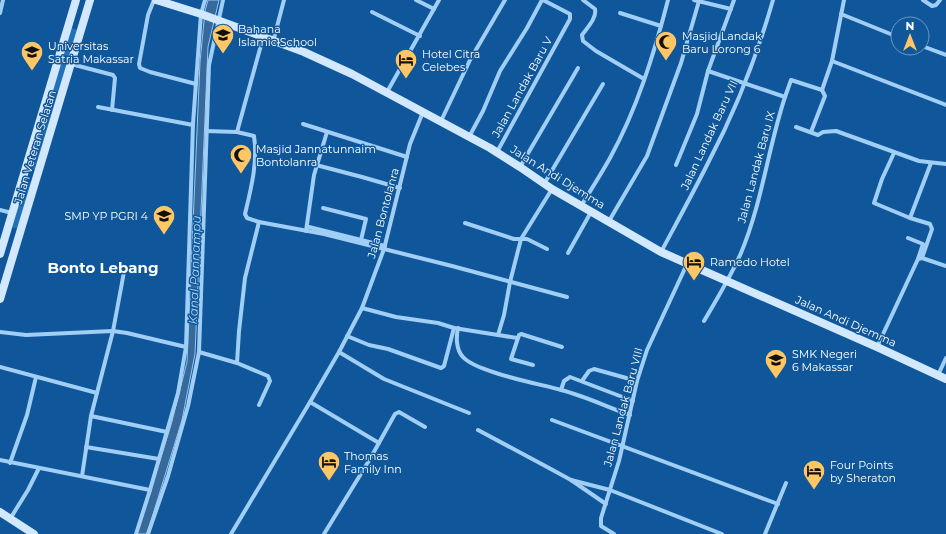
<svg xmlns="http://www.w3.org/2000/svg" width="946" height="534" viewBox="0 0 946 534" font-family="Montserrat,sans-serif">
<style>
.green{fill:#2271b8}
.water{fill:#376a9b;stroke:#93caf8}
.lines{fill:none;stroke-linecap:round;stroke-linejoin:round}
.minor{stroke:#a1cef5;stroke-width:4}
.secondary{stroke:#d1e8fe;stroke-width:8}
.labels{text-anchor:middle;stroke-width:3;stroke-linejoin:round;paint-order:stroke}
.poi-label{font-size:11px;fill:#fff;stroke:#0f579a;text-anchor:start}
.street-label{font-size:11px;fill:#fff;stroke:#0f579a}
.water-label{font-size:12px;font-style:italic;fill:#aed7fb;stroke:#0f579a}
.district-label{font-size:15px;font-weight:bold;fill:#fff;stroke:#0f579a}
</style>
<rect width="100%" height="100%" fill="#0f579a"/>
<g class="green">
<path d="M 68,27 L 81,31 L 39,171 L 26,167 Z"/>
<path d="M 22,180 L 35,183 L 21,230 L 8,226 Z"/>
</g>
<path class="water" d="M 208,0 L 219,0 L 208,47 L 195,354 L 182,420 L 147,534 L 137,534 L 171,425 L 187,362 L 200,62 L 205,11 Z"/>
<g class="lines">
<g class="minor">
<path d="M 154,0 L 148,15 L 139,64 L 140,68 L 150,72 L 196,84"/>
<path d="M 416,0 L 434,9"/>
<path d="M 583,0 L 595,9 C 597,18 587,28 582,35 L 583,41 L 596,51 L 644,79"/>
<path d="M 694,0 L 731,9"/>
<path d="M 923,0 L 932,6 L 936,5 L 940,0"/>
<path d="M 372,12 L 420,36"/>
<path d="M 0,13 L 3,0"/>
<path d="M 620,13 L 661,26"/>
<path d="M 841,14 L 898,37"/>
<path d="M 273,42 L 284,0"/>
<path d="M 922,46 L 946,55"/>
<path d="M 832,61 L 946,105"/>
<path d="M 71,64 L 113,75 L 115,78 L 112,110"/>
<path d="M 822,90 L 832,61 L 844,0"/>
<path d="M 387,92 L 439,0"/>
<path d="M 785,97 L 791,80 L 822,90"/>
<path d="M 98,107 L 193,125"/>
<path d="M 441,121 L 470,60 L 505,0"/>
<path d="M 303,124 L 407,157"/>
<path d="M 796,127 L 818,135 L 823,132 L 836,131 L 919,161 L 946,164"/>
<path d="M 206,131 L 237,132 L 254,136 C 258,162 251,189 245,214 L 247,218 L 259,222 L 324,234 L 452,266 L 567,297"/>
<path d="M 237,132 L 263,38"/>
<path d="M 811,132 L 825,96 L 822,90"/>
<path d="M 469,137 L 483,111 L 500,71 L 527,28 L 542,0"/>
<path d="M 497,152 L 570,19 L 570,14 L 543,0"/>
<path d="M 316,165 L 362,177 L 400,188"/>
<path d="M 676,165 L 697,114 L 708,71 L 734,0"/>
<path d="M 520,167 L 578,68"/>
<path d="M 544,184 L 603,84"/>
<path d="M 581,206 C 591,190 601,174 610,158 C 637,109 654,54 668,0"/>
<path d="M 323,208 L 366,219 L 361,240"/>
<path d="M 0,210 L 12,213"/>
<path d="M 910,218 L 931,163"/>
<path d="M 609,221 L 647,156 L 681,63 L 699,1"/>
<path d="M 465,223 L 514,239 L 527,239 L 547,249"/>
<path d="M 309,227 L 385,246"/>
<path d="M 306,231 L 314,175 L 327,132"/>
<path d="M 908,238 L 923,244 L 918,259"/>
<path d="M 661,252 C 677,222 693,193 708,163 C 735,112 757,56 773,0"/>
<path d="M 568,253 L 591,212"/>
<path d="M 922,258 L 946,266"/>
<path d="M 362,308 L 396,317 L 438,323 L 454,328 L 498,335 L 504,315 L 510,282 L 521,239 L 552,189"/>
<path d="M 704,321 C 717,299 731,276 741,253 C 762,203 768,148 785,97 L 708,71"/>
<path d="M 458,328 C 456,337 456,350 463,357 C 476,372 540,384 561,390 C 585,396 607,407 630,415"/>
<path d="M 0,332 L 26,335 L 113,331 L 127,333 L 186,347"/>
<path d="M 498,335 L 517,338"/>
<path d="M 347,336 L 369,345 L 388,349 L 441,368 L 444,366 L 454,328"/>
<path d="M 877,347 L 918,259 L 922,258 L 932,229 L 930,224 L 910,218 L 874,203 L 882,179 L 894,153"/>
<path d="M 199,352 L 209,65 L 223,0"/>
<path d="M 339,352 L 384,379 L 469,413"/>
<path d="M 237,363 L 239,331 L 245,278 L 259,222"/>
<path d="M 533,365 L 511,359 L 519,335 L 521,334 L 562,347"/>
<path d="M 0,367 L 97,393"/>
<path d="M 938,375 L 946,358"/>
<path d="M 582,381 L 589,371 L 594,369 L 637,381"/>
<path d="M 561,390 L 564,381 L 570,377 L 633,401"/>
<path d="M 310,402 L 379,443"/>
<path d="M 91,416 L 167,432"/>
<path d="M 552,420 L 778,504"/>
<path d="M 478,430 L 549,468 L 571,480 L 606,504"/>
<path d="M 86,447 L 159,459"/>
<path d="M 0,460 L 150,490"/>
<path d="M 10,463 L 27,415 L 36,377"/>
<path d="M 82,476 L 91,416 L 113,331 L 124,272"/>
<path d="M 571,480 L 610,490 L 722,534"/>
<path d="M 10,519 L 28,490 L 39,468"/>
<path d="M 136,534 L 150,490 L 178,393 L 186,347 L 193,124 L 201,14 L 205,0"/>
<path d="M 148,534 L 168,476 L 188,406 L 199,352 L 237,363 L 268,376 L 270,381 L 259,405"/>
<path d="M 231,534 L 310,402 L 339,352 L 362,308 L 384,249 L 410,144 L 423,112"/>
<path d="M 324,534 L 370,459 L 395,414 L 399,412 L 425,427"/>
<path d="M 614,534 L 601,526 L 601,518 L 619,461 L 637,381 L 647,350 L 687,264"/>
<path d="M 765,534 L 786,483"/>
</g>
<g class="secondary">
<path d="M 156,0 L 201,14 L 304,52 L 352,74 L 490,148 L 520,167 L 552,189 L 661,252 L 877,347 L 946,379"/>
<path d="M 0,254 L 76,0"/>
<path d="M 0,299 L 90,0"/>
<path d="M 0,512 L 34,534"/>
</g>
</g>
<defs>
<g id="school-pin" transform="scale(1.15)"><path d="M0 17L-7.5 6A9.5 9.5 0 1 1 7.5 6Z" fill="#ffc665" stroke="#0f579a"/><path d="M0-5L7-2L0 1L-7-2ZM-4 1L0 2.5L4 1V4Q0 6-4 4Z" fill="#111"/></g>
<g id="mosque-pin" transform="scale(1.15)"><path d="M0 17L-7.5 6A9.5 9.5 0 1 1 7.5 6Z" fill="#ffc665" stroke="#0f579a"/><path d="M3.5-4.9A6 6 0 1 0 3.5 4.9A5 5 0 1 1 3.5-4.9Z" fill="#111"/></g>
<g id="university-pin" transform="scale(1.15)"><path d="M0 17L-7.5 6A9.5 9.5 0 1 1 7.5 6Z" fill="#ffc665" stroke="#0f579a"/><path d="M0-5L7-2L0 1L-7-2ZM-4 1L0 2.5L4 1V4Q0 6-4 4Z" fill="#111"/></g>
<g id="hotel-pin" transform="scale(1.15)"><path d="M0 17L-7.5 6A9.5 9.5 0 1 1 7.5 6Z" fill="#ffc665" stroke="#0f579a"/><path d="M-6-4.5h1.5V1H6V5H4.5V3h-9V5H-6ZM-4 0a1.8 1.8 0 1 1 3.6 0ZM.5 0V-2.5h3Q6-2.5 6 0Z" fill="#111"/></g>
</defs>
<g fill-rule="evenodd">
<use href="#school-pin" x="223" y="35"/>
<use href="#mosque-pin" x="666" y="42"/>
<use href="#university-pin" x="32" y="52"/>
<use href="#hotel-pin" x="406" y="60"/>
<use href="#mosque-pin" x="241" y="155"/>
<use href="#school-pin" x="164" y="216"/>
<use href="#hotel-pin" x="694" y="262"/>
<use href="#school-pin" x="776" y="360"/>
<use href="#hotel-pin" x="329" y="462"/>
<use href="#hotel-pin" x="814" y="471"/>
</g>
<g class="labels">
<g class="poi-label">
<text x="238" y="33">Bahana<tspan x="238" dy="13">Islamic School</tspan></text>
<text x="682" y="40">Masjid Landak<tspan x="682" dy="13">Baru Lorong 6</tspan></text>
<text x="48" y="50">Universitas<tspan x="48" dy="13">Satria Makassar</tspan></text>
<text x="422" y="58">Hotel Citra<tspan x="422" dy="13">Celebes</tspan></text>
<text x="256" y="153">Masjid Jannatunnaim<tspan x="256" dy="13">Bontolanra</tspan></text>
<text x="148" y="220" text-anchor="end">SMP YP PGRI 4</text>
<text x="710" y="266">Ramedo Hotel</text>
<text x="792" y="358">SMK Negeri<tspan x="792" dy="13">6 Makassar</tspan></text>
<text x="344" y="460">Thomas<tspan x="344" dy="13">Family Inn</tspan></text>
<text x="830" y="469">Four Points<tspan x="830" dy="13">by Sheraton</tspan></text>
</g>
<g class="street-label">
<text transform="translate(522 87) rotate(-61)" y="4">Jalan Landak Baru V</text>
<text transform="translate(709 135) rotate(-65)" y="4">Jalan Landak Baru VII</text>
<text transform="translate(35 147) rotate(-73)" y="4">Jalan Veteran Selatan</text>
<text transform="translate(756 167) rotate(-75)" y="4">Jalan Landak Baru IX</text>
<text transform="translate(558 177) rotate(32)" y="4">Jalan Andi Djemma</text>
<text transform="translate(383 213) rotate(-75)" y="4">Jalan Bontolanra</text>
<text transform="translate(846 321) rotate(24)" y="4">Jalan Andi Djemma</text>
<text transform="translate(623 407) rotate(-75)" y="4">Jalan Landak Baru VIII</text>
</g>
<g class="water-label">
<text transform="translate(195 270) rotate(-88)" y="4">Kanal Pannampu</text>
</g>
<g class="district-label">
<text x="103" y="273">Bonto Lebang</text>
</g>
</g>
<g transform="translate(910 36)"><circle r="19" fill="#0f579a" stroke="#6f9ac2"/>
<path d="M0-3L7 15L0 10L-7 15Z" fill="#ffc665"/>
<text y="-6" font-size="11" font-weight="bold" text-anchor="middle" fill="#ffffff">N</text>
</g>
</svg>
